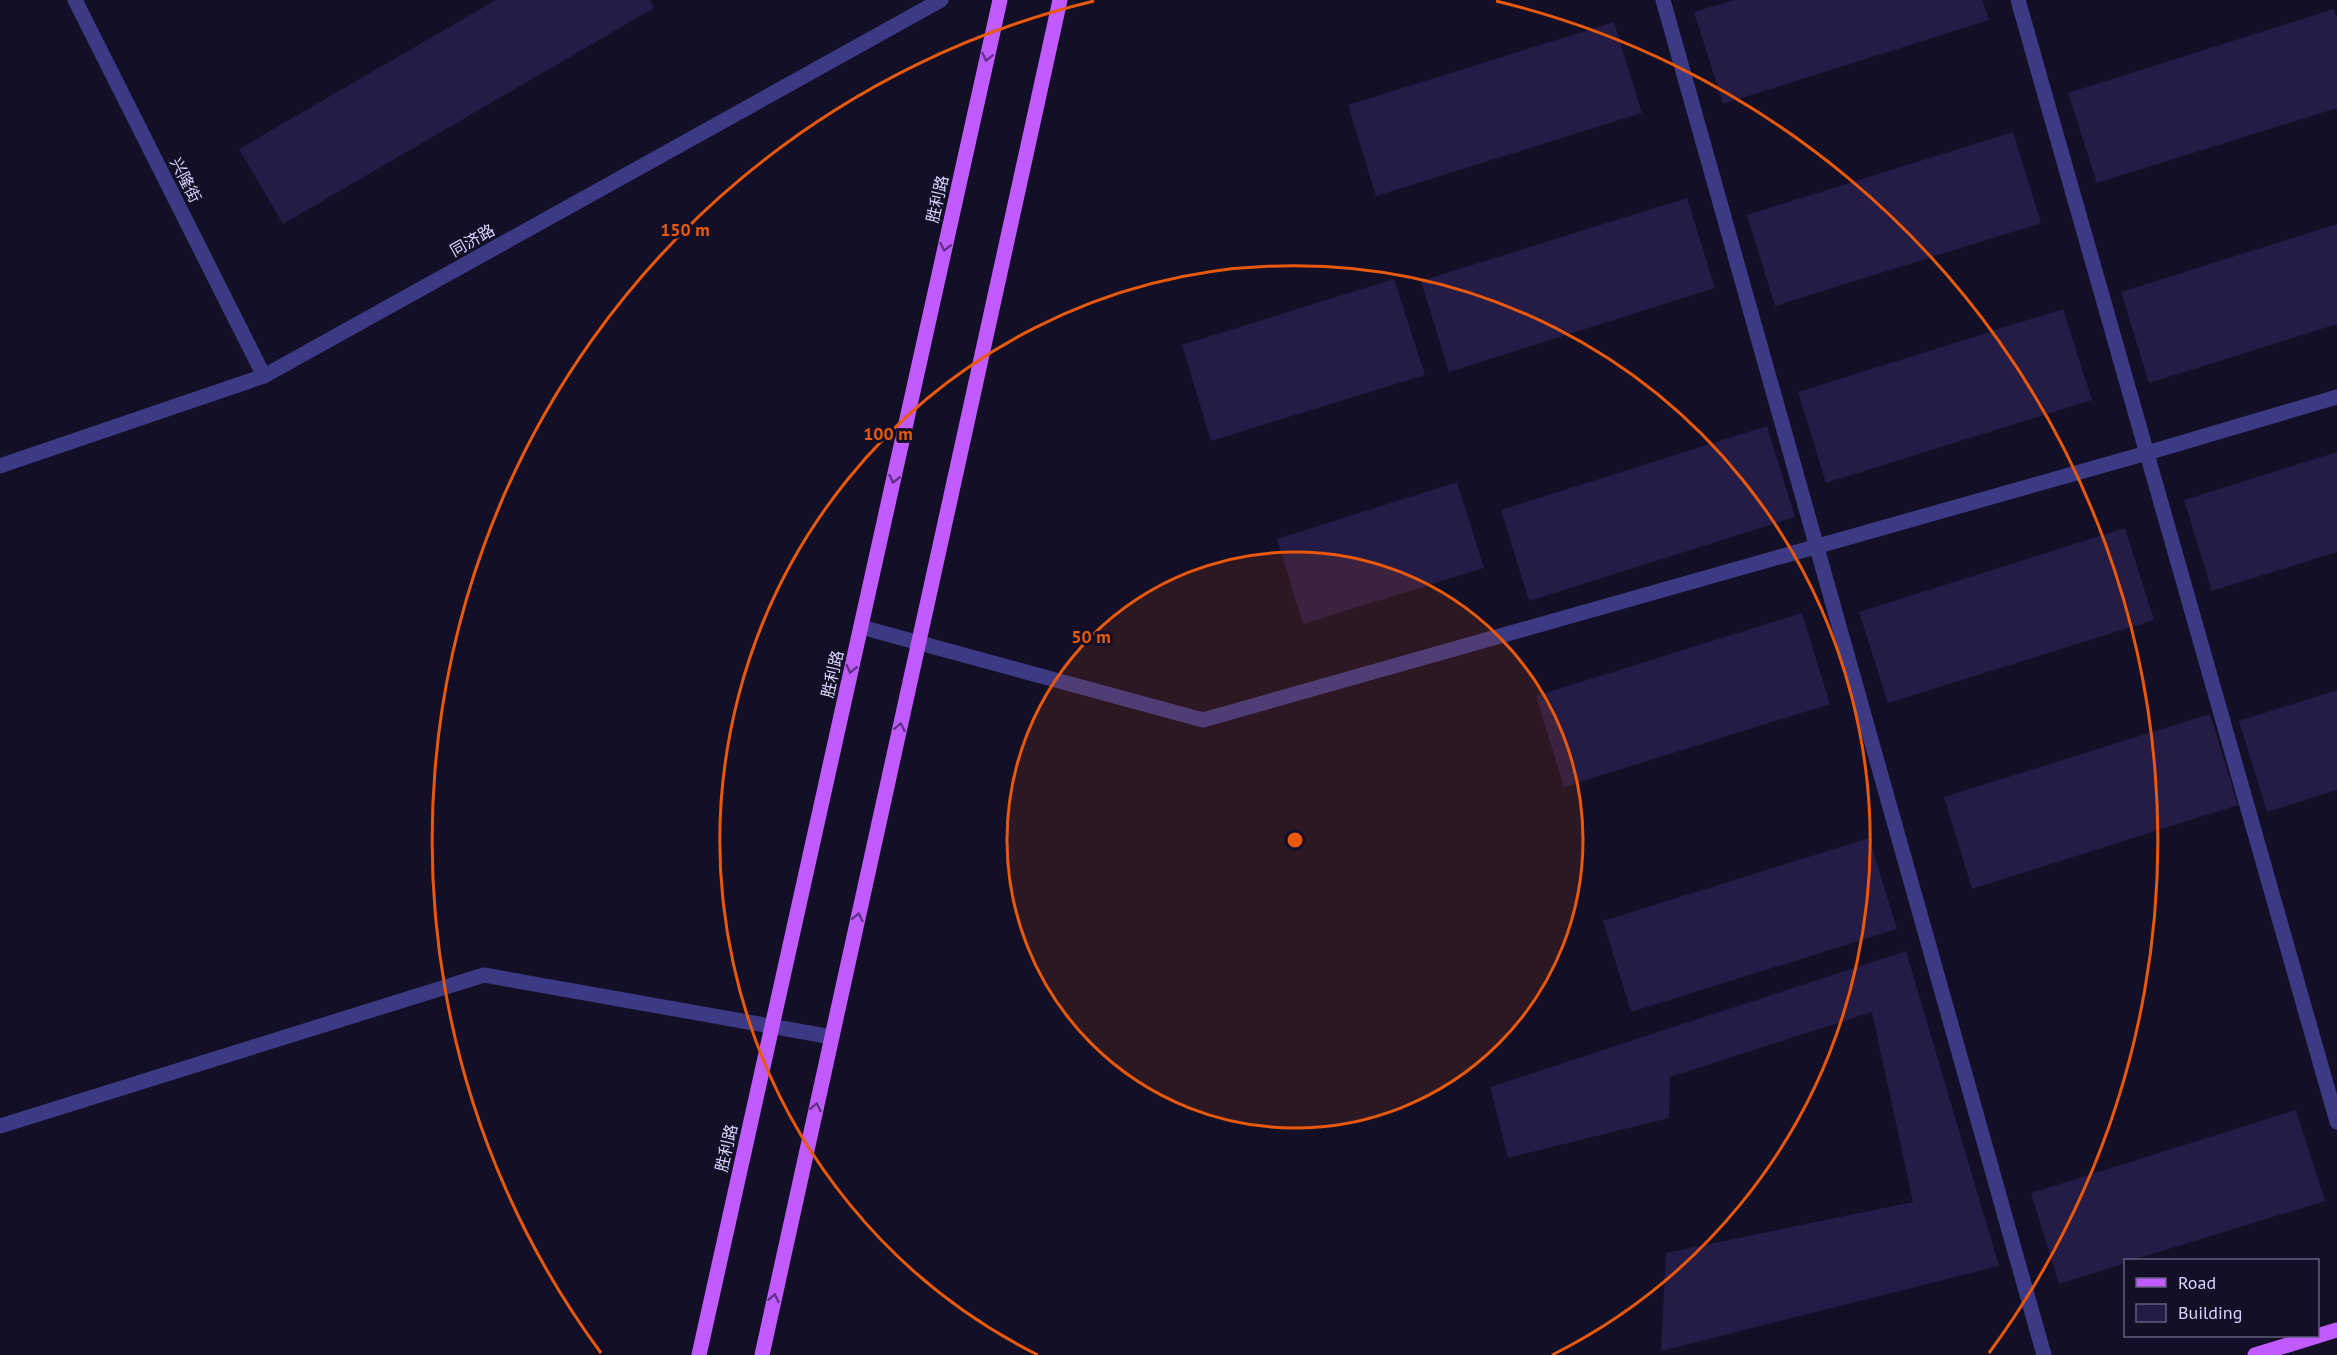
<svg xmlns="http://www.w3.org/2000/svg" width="2337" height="1355" viewBox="0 0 2337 1355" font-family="'PT Sans','Noto Sans SC',sans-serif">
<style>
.building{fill:#241b47}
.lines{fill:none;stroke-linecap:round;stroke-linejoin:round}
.minor{stroke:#3d3a85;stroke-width:15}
.major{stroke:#c25bff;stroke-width:15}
.oneway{stroke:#623188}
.ring{fill:none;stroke:#e8590c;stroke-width:3}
.labels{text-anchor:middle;stroke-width:6;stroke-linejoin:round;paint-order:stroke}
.street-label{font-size:16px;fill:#d9d4ff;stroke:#130f26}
.centre{fill:#e8590c;stroke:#130f26;stroke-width:3}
.ring-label{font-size:18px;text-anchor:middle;font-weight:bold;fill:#e8590c;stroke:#130f26;stroke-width:6;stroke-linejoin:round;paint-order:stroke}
</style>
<rect width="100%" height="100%" fill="#130f26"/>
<g class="building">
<path d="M 496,0 L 650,0 L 654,8 L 283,224 L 239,149 Z"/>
<path d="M 1734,0 L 1982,0 L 1989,20 L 1723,104 L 1694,12 Z"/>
<path d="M 2334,9 L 2337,18 L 2337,108 L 2097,183 L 2068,93 Z"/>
<path d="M 1614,22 L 1642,113 L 1376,196 L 1348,105 Z"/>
<path d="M 2013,132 L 2041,223 L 1775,306 L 1747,215 Z"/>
<path d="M 1687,198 L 1715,288 L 1449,372 L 1421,281 Z"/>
<path d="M 2337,224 L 2337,324 L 2149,383 L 2121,292 Z"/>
<path d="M 1394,279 L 1425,375 L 1211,441 L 1182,345 Z"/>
<path d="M 2063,309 L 2092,400 L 1826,483 L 1798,392 Z"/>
<path d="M 1767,426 L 1795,517 L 1529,601 L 1501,510 Z"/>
<path d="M 2337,452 L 2337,552 L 2212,591 L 2184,500 Z"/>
<path d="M 1457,482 L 1484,568 L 1303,624 L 1277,539 Z"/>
<path d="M 2125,528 L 2154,620 L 1888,703 L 1859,612 Z"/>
<path d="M 1802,613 L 1830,704 L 1564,787 L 1536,696 Z"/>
<path d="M 2337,690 L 2337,790 L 2267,812 L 2239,721 Z"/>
<path d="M 2210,714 L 2238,805 L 1972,889 L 1944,797 Z"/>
<path d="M 1869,838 L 1897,929 L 1631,1012 L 1603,921 Z"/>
<path d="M 1906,951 L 1999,1266 L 1661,1351 L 1666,1253 L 1913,1202 L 1872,1012 L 1670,1077 L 1669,1118 L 1508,1158 L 1490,1087 Z"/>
<path d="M 2296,1110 L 2325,1201 L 2133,1260 L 2126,1260 L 2126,1263 L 2059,1284 L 2031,1193 Z"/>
</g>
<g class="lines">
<g class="minor">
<path d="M 75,0 L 264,376"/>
<path d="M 1663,0 L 2044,1355"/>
<path d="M 2018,0 L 2337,1122"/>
<path d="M 0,466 L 264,376 L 941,0"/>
<path d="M 861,627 L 1203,720 L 2147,453 L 2337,397"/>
<path d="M 0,1126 L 484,975 L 832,1037"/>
</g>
<g class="major">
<path d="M 699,1355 L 1000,0"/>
<path d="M 762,1355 L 1060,0"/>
<path d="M 2255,1355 L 2337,1330"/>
</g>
</g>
<defs><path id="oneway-chevron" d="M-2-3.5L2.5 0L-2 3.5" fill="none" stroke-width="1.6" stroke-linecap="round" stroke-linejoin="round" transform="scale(1.5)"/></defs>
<g class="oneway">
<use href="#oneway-chevron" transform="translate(987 57) rotate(103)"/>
<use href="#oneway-chevron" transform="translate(945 247) rotate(103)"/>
<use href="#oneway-chevron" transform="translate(894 479) rotate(103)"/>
<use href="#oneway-chevron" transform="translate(851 669) rotate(103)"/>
<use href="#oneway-chevron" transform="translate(900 727) rotate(-78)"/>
<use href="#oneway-chevron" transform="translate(858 917) rotate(-78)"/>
<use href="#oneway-chevron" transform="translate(816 1107) rotate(-78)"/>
<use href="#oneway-chevron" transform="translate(774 1298) rotate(-78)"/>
</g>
<circle cx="1295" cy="840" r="288" fill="#e8590c" fill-opacity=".12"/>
<g class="ring">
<circle cx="1295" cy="840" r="288"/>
<path d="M1038 1355A575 575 0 1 1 1552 1355"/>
<path d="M601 1353A863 863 0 0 1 1094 1M1496 1A863 863 0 0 1 1989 1353"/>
</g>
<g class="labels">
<g class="street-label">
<text transform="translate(186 180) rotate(63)" y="6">兴隆街</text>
<text transform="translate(937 199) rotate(-77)" y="6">胜利路</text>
<text transform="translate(472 240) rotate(-29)" y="6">同济路</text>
<text transform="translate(832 674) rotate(-77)" y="6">胜利路</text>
<text transform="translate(726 1148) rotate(-77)" y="6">胜利路</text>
</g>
</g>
<circle cx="1295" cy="840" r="9" class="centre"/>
<g class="ring-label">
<text x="685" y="236">150 m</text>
<text x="888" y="440">100 m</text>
<text x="1091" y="643">50 m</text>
</g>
<rect x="2124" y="1259" width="195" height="78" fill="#130f26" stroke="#625e7d" stroke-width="1.5"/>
<rect x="2136" y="1278" width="30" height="9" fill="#c25bff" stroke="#625e7d" stroke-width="1.5"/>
<text x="2178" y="1289" font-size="18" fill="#d9d4ff">Road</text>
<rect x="2136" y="1304" width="30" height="18" fill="#241b47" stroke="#625e7d" stroke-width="1.5"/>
<text x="2178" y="1319" font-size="18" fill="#d9d4ff">Building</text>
</svg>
